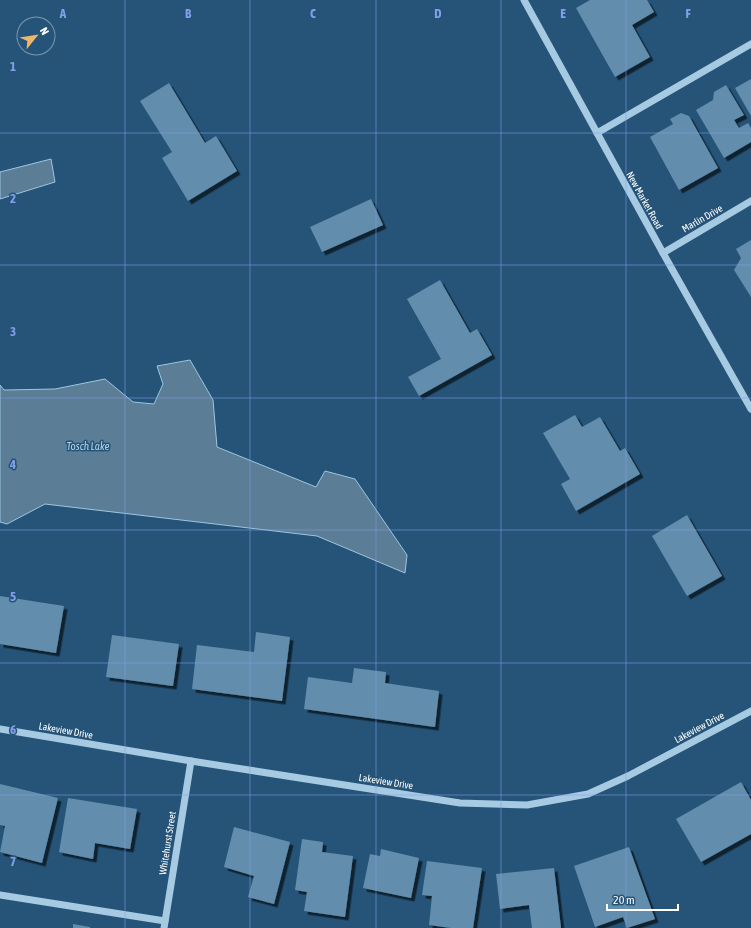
<svg xmlns="http://www.w3.org/2000/svg" width="751" height="928" viewBox="0 0 751 928" font-family="'Asap Condensed',sans-serif">
<style>
.water{fill:#5b7d96;stroke:#9cc7e3}
.building{fill:#628dac;filter:url(#shadow)}
.lines{fill:none;stroke-linecap:round;stroke-linejoin:round}
.minor{stroke:#a7cae3;stroke-width:7}
.grid{fill:none;stroke:#839eea;stroke-width:1;stroke-opacity:0.55}
.labels{text-anchor:middle;stroke-width:3;stroke-linejoin:round;paint-order:stroke}
.street-label{font-size:10px;fill:#fff;stroke:#255478}
.water-label{font-size:11px;font-style:italic;fill:#b2d4eb;stroke:#255478}
.grid-label{font-size:13px;text-anchor:middle;font-weight:bold;fill:#839eea;stroke:#255478;stroke-width:3;stroke-linejoin:round;paint-order:stroke}
</style>
<defs>
<filter id="shadow"><feDropShadow dx="3.5" dy="3.5" stdDeviation="0" flood-color="#0009"/></filter>
</defs>
<rect width="100%" height="100%" fill="#255478"/>
<g class="water">
<path d="M 51,159 L 55,182 L 0,199 L 0,172 Z"/>
<path d="M 190,360 L 213,400 L 217,447 L 316,487 L 325,471 L 355,479 L 407,555 L 405,573 L 317,536 L 45,504 L 7,524 L 0,522 L 0,385 L 4,390 L 55,389 L 105,379 L 133,402 L 154,404 L 163,384 L 157,366 Z"/>
</g>
<g class="building">
<path d="M 590,0 L 647,0 L 654,12 L 632,25 L 650,57 L 615,77 L 576,8 Z"/>
<path d="M 751,79 L 751,116 L 735,88 Z"/>
<path d="M 169,83 L 205,143 L 216,136 L 237,171 L 188,201 L 162,158 L 172,152 L 140,101 Z"/>
<path d="M 726,85 L 744,115 L 734,120 L 739,128 L 748,123 L 751,128 L 751,142 L 724,158 L 696,110 L 713,100 L 714,92 Z"/>
<path d="M 681,113 L 689,116 L 718,168 L 679,190 L 650,137 L 673,124 L 670,119 Z"/>
<path d="M 371,199 L 383,225 L 322,252 L 310,227 Z"/>
<path d="M 751,240 L 751,297 L 734,270 L 741,258 L 736,249 Z"/>
<path d="M 440,280 L 470,333 L 477,329 L 492,355 L 419,396 L 408,377 L 441,359 L 407,299 Z"/>
<path d="M 575,415 L 582,427 L 600,417 L 620,451 L 625,448 L 640,474 L 576,511 L 561,484 L 570,479 L 543,433 Z"/>
<path d="M 687,515 L 722,576 L 687,596 L 652,536 Z"/>
<path d="M 0,596 L 64,606 L 56,653 L 0,644 Z"/>
<path d="M 256,632 L 290,637 L 282,701 L 192,689 L 197,645 L 254,652 Z"/>
<path d="M 112,635 L 179,644 L 173,686 L 106,677 Z"/>
<path d="M 354,668 L 386,672 L 385,683 L 439,691 L 435,727 L 304,709 L 308,677 L 352,683 Z"/>
<path d="M 741,782 L 751,800 L 751,834 L 701,862 L 676,819 Z"/>
<path d="M 0,784 L 58,798 L 42,863 L 0,852 L 5,826 L 0,825 Z"/>
<path d="M 68,798 L 137,809 L 130,849 L 95,843 L 93,859 L 59,852 Z"/>
<path d="M 234,827 L 290,842 L 274,904 L 248,897 L 254,876 L 224,867 Z"/>
<path d="M 302,839 L 323,842 L 322,852 L 353,856 L 345,917 L 304,911 L 307,892 L 295,890 Z"/>
<path d="M 629,847 L 655,919 L 627,928 L 623,917 L 595,927 L 574,866 Z"/>
<path d="M 381,849 L 419,858 L 411,898 L 363,888 L 370,854 L 380,856 Z"/>
<path d="M 427,861 L 482,868 L 473,928 L 451,928 L 429,925 L 432,896 L 422,895 Z"/>
<path d="M 554,868 L 561,928 L 532,928 L 529,905 L 500,909 L 496,874 Z"/>
<path d="M 73,924 L 90,927 L 90,928 L 73,928 Z"/>
</g>
<g class="lines">
<g class="minor">
<path d="M 524,0 L 663,253 L 751,409"/>
<path d="M 597,133 L 751,44"/>
<path d="M 663,253 L 751,201"/>
<path d="M 0,729 L 191,761 L 460,803 L 527,805 L 588,794 L 628,776 L 751,711"/>
<path d="M 0,895 L 165,921"/>
<path d="M 164,928 L 191,761"/>
</g>
</g>
<path class="grid" d="M 125,0 L 125,928M 250,0 L 250,928M 376,0 L 376,928M 501,0 L 501,928M 626,0 L 626,928M 0,133 L 751,133M 0,265 L 751,265M 0,398 L 751,398M 0,530 L 751,530M 0,663 L 751,663M 0,795 L 751,795"/>
<g class="labels">
<g class="street-label">
<text transform="translate(645 200) rotate(61)" y="4">New Market Road</text>
<text transform="translate(702 218) rotate(-30)" y="4">Marlin Drive</text>
<text transform="translate(699 727) rotate(-28)" y="4">Lakeview Drive</text>
<text transform="translate(66 730) rotate(10)" y="4">Lakeview Drive</text>
<text transform="translate(386 781) rotate(9)" y="4">Lakeview Drive</text>
<text transform="translate(167 843) rotate(-81)" y="4">Whitehurst Street</text>
</g>
<g class="water-label">
<text x="88" y="450">Tosch Lake</text>
</g>
</g>
<g class="grid-label">
<text x="63" y="18">A</text>
<text x="188" y="18">B</text>
<text x="313" y="18">C</text>
<text x="438" y="18">D</text>
<text x="563" y="18">E</text>
<text x="688" y="18">F</text>
<text x="13" y="71">1</text>
<text x="13" y="203">2</text>
<text x="13" y="336">3</text>
<text x="13" y="469">4</text>
<text x="13" y="601">5</text>
<text x="13" y="734">6</text>
<text x="13" y="866">7</text>
</g>
<g transform="translate(36 36) rotate(60)"><circle r="19" fill="#255478" stroke="#7c98ae"/>
<path d="M0-3L7 15L0 10L-7 15Z" fill="#ecb66c"/>
<text y="-6" font-size="11" font-weight="bold" text-anchor="middle" fill="#ffffff">N</text>
</g>
<path d="M607 904v6h71v-6" fill="none" stroke="#ffffff" stroke-width="2"/>
<text x="613" y="904" font-size="12" fill="#ffffff" stroke="#255478" stroke-width="3" paint-order="stroke">20 m</text>
</svg>
